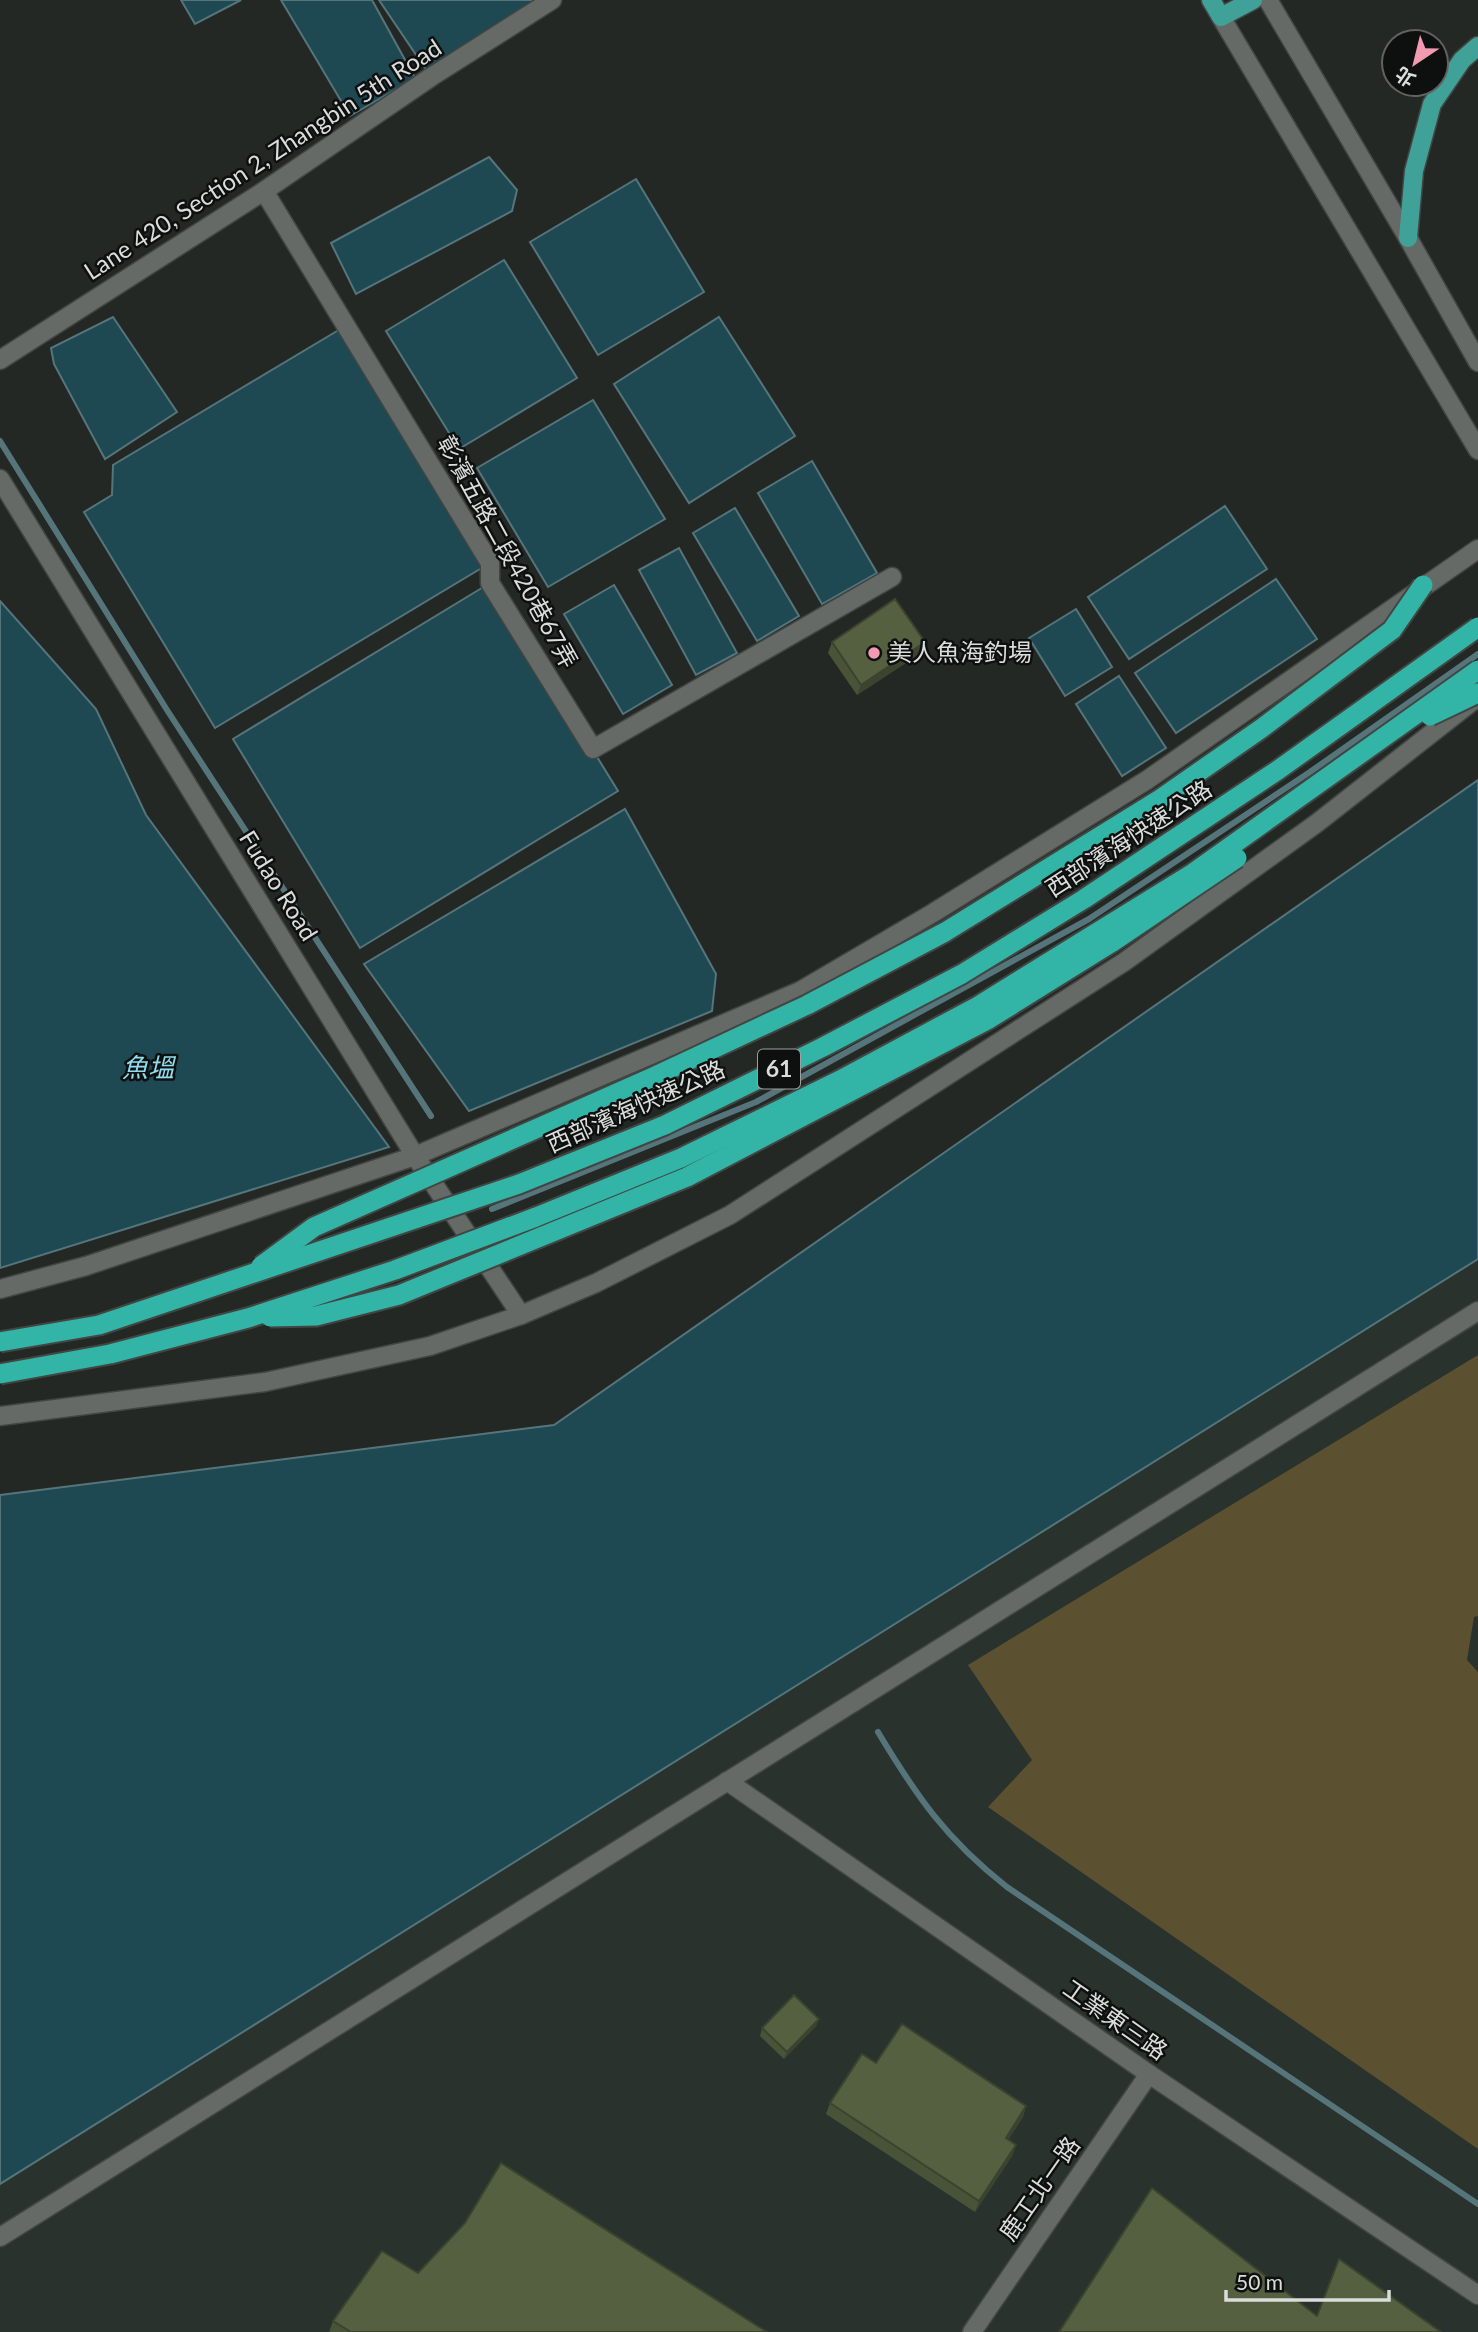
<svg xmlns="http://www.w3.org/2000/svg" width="1478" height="2332" viewBox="0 0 1478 2332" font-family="Lato,'Noto Sans TC',sans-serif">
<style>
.built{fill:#29322c}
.forest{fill:#5b5131}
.water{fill:#1e4852;stroke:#56757b;stroke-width:2}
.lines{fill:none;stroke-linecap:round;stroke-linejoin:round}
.stream{stroke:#56757b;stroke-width:6}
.minor-casing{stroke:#424643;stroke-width:21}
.tertiary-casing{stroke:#424643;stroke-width:21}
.primary-casing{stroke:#424643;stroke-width:21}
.minor{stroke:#656a67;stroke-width:18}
.tertiary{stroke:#656a67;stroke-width:18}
.primary{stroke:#3fa197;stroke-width:18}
.trunk-bridge-casing{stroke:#424643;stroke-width:23;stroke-linecap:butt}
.trunk-bridge{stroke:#32b4a7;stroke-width:19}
.wall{fill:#495338}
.shaded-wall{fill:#3c432e}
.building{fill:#556041;stroke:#3c432e;stroke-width:2}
.poi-dot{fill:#f19ab2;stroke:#0e100f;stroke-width:2.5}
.labels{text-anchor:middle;stroke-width:5;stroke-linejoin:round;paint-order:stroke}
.shield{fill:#0e100f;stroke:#9da09e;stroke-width:2}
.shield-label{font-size:23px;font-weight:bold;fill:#dadddb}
.street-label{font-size:24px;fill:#dadddb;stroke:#0e100f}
.poi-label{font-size:24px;fill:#dadddb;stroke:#0e100f;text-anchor:start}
.water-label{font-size:26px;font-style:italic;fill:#90dcef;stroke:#0e100f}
</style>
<rect width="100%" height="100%" fill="#242825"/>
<path class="built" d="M 1478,1259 L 1478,2332 L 0,2332 L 0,2184 Z"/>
<path class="forest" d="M 1478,1355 L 1478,1616 L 1474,1617 L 1467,1660 L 1478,1672 L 1478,2149 L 988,1807 L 1032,1760 L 968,1665 Z"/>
<g class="water">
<path d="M 181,0 L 241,0 L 195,24 Z"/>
<path d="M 281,0 L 372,0 L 415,78 L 350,116 Z"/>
<path d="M 379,0 L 545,0 L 431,77 Z"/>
<path d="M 489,157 L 517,190 L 512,211 L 356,294 L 331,243 Z"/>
<path d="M 636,179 L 704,292 L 598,355 L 530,242 Z"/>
<path d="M 504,260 L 577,378 L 459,449 L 386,331 Z"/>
<path d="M 113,317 L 177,412 L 105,459 L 54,364 L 51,348 Z"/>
<path d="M 719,317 L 795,436 L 689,503 L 614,384 Z"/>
<path d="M 347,325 L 490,563 L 215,728 L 84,512 L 112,495 L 113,465 Z"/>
<path d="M 593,400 L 665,519 L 548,587 L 477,468 Z"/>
<path d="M 812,461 L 877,573 L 822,604 L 758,493 Z"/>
<path d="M 1225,506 L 1267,569 L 1129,659 L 1088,597 Z"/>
<path d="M 735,508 L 799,616 L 757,641 L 693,533 Z"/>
<path d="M 679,548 L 737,653 L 696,675 L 639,570 Z"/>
<path d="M 1276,579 L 1317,639 L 1176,733 L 1135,673 Z"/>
<path d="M 490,583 L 618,791 L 360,948 L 233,739 Z"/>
<path d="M 614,585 L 672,685 L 623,714 L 564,614 Z"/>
<path d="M 0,601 L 96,709 L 146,815 L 389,1147 L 0,1268 Z"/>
<path d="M 1076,609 L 1112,667 L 1065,696 L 1029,638 Z"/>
<path d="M 1119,676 L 1166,748 L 1122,776 L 1076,704 Z"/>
<path d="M 1478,780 L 1478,1259 L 0,2184 L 0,1495 L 554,1425 Z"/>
<path d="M 625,809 L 716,974 L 712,1011 L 469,1111 L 364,964 Z"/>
</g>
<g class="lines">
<g class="stream">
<path d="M 0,441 L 167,710 L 431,1116"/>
<path d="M 492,1209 L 756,1102 L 1089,919 L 1310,772 L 1478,654"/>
<path d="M 878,1732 C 917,1797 946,1839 1007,1887 L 1478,2204"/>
</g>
<g class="minor-casing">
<g id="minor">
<path d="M 264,191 L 490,563 L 490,583 L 593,749 L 892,577"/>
<path d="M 0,360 L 264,191 L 431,77 L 552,0"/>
<path d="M 0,479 L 415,1156 L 521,1315"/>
<path d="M 727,1781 L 1149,2074 L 1478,2295"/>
<path d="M 0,2237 L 1478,1311"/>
<path d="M 972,2332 L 1149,2074"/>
</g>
</g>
<g class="tertiary-casing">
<g id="tertiary">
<path d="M 1268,0 L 1408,238 L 1478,362"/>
<path d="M 1221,17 L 1478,450"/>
<path d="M 0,1289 L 86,1266 L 415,1156 L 800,991 L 933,913 L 1147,780 L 1478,549"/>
<path d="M 0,1416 L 265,1382 L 430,1346 L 521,1315 L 596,1283 L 730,1215 L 1124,962 L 1317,823 L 1474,700"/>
</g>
</g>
<g class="primary-casing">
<g id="primary">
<path d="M 1211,0 L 1221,17 L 1253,0"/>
<path d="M 1408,238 L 1414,171 L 1432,104 L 1462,60 L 1478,46"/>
</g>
</g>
<use href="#minor" class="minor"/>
<use href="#tertiary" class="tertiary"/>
<use href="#primary" class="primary"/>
<g class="trunk-bridge-casing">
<g id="trunk-bridge">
<path d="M 1430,716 L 1478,693"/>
<path d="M 261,1266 L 314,1227 L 653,1077 L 807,1005 L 945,932 L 1160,799 L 1262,728 L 1392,630 L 1423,585"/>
<path d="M 270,1317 L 316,1316 L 399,1295 L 687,1177 L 989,1019 L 1111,943 L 1237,858"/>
<path d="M 0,1342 L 99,1325 L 519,1184 L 665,1125 L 823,1047 L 962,974 L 1084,899 L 1278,770 L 1478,627"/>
<path d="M 0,1374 L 110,1354 L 248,1318 L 395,1270 L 536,1217 L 681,1158 L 840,1080 L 978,1006 L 1193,873 L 1478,670"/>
</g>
</g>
<use href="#trunk-bridge" class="trunk-bridge"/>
</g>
<g class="wall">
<path d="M 832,642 L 921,653 L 857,695 L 828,653 Z"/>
<path d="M 819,2019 L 816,2026 L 784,2059 L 760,2036 L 762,2028 Z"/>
<path d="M 876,2063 L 1026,2106 L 1023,2117 L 1008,2140 L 1016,2145 L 1012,2156 L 975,2212 L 826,2114 L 830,2103 Z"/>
<path d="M 465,2223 L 767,2332 L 329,2332 L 333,2321 L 418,2273 Z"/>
</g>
<g class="shaded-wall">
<path d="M 925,642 L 921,653 L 857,695 L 861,685 Z"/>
<path d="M 819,2019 L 816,2026 L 784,2059 L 787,2052 Z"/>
<path d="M 1026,2106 L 1023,2117 L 1002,2149 L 1006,2138 Z"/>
<path d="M 1016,2145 L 1012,2156 L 975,2212 L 979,2201 Z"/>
</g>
<g class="building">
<path d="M 895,599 L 925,642 L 861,685 L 832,642 Z"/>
<path d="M 794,1995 L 819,2019 L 787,2052 L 762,2028 Z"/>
<path d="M 902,2024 L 1026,2106 L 1006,2138 L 1016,2145 L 979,2201 L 830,2103 L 862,2054 L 876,2063 Z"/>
<path d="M 501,2163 L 767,2332 L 351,2332 L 333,2321 L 382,2251 L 418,2273 L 465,2223 Z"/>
<path d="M 1152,2188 L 1317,2316 L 1339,2259 L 1441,2332 L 1059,2332 Z"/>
</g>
<circle class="poi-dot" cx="874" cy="653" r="7"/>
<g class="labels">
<rect class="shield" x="758" y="1049.5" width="42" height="39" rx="5"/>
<g class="shield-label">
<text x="779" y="1077">61</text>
</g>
<g class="street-label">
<text transform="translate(263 160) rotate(-33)" y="8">Lane 420, Section 2, Zhangbin 5th Road</text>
<text transform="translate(507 552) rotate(61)" y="8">彰濱五路二段420巷67弄</text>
<text transform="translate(1129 839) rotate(-33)" y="8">西部濱海快速公路</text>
<text transform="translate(278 886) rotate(58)" y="8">Fudao Road</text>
<text transform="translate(636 1107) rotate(-24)" y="8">西部濱海快速公路</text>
<text transform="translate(1115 2020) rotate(35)" y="8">工業東三路</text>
<text transform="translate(1040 2189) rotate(-55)" y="8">鹿工北一路</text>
</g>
<g class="poi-label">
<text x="888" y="661">美人魚海釣場</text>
</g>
<g class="water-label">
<text x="148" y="1077">魚塭</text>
</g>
</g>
<g transform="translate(1415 63) rotate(215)"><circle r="33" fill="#0e100f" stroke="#606261" stroke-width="2"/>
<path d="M0-5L12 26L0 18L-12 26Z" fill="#f19ab2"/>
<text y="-10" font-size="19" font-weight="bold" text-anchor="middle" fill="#dadddb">北</text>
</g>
<path d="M1226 2290v10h163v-10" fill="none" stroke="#dadddb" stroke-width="3.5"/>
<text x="1236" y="2290" font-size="21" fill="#dadddb" stroke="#0e100f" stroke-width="5" paint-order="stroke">50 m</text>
</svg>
